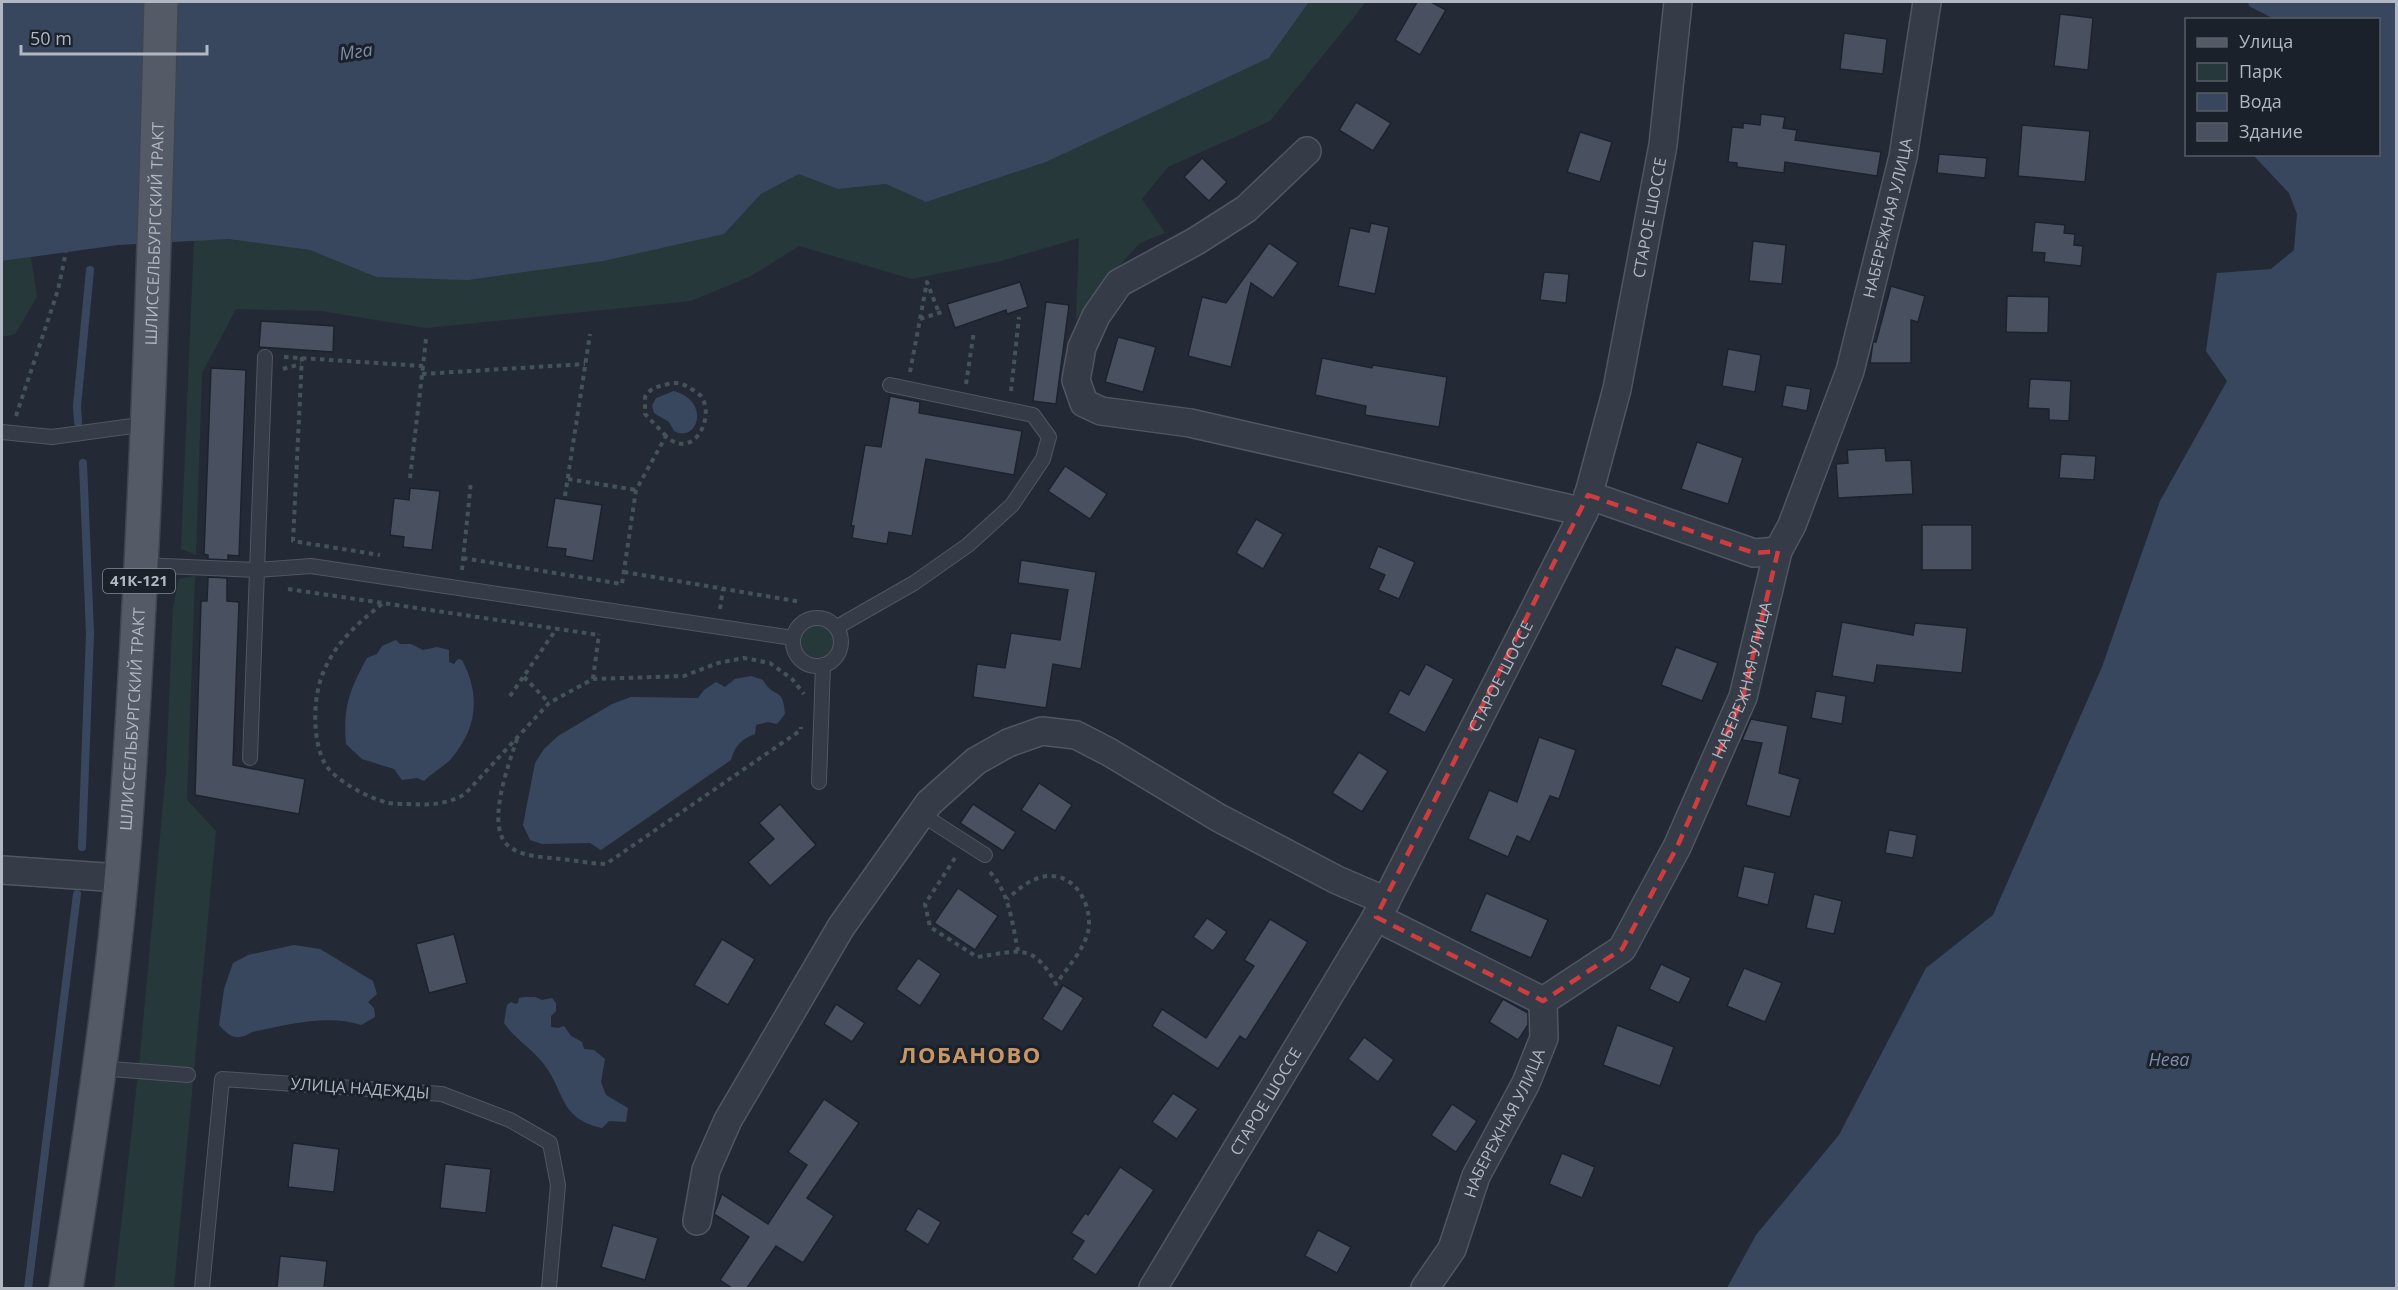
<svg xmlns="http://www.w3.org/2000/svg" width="2398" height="1290" viewBox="0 0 2398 1290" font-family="'Open Sans',sans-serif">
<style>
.green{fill:#27383a}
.water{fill:#39475e}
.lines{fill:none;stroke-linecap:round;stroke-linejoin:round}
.stream{stroke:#39475e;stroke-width:8}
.building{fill:#495160;stroke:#1d232d;stroke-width:1.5}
.lane-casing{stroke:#515762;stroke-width:16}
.street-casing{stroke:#515762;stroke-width:30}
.primary-casing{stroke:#3f4550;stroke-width:36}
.path{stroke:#445357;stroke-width:4;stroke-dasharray:4.5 4.5;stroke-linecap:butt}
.lane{stroke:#363c47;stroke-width:14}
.street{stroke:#363c47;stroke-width:27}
.primary{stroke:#545b67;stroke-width:33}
.marked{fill:none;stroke:#d03d3f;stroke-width:4.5;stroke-dasharray:12 8;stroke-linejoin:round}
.labels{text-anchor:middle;stroke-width:6;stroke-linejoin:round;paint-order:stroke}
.shield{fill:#1b212b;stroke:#848a95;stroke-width:1.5}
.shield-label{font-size:15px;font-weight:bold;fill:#b1b7c3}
.street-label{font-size:16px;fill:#b1b7c3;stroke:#1b212b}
.water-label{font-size:18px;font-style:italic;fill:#7c8ca9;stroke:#1b212b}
.district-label{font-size:22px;font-weight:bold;letter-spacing:1.5px;fill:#c99766;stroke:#1b212b}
</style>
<rect width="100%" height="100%" fill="#232a36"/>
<g class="green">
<path d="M 1309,2 L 1366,2 L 1270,121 L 1168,167 L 1142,199 L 1165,233 L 1140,243 L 1100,287 L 1076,320 L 1079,238 L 1001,261 L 912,279 L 799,246 L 751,276 L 691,301 L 426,328 L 321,311 L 236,309 L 202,373 L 196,555 L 181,549 L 194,240 L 228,239 L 310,250 L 376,277 L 724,234 L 761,194 L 799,174 L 838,189 L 886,184 L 926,202 L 1046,162 L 1269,58 Z"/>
<path d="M 31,257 L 37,297 L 15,334 L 2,337 L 2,261 Z"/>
<path d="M 195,576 L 187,800 L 216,831 L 174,1288 L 114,1288 L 140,1056 L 166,771 L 173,607 L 179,579 Z"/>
<circle cx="817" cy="641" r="17"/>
</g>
<g class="water">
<path d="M 2,2 L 1309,2 L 1269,58 L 1046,162 L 926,202 L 886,184 L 838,189 L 799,174 L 761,194 L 724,234 L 603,261 L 468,280 L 376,277 L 310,250 L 228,239 L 118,245 L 2,261 Z"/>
<path d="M 2248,2 L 2396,2 L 2396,1288 L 1727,1288 L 1756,1235 L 1839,1135 L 1926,968 L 1993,915 L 2102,667 L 2160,501 L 2227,381 L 2206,351 L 2217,273 L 2271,269 L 2294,250 L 2297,214 L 2289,193 L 2253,155 L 2378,154 L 2378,20 L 2274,19 L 2249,6 Z"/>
<path d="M 674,391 C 712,402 697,444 674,431 L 669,422 L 654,413 L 652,406 L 656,398 Z"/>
<path d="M 396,640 L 400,644 L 411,644 L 423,650 L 437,647 L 449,650 L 449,662 L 454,664 L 458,659 L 462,660 C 481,696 477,729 450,760 C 443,767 432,773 424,781 L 417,778 L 402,780 L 394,769 L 362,759 L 346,744 C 343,707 349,691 367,658 L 377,654 L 382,646 Z"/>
<path d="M 751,676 L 763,680 C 774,700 783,685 785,714 L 777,724 L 768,722 L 756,725 L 755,734 C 741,739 735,746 731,760 L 601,850 L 590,843 L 542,844 L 530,840 L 523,825 L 535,763 L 544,749 L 558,736 L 612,704 L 631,697 L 698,698 L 704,690 L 716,682 L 725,687 L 735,679 Z"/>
<path d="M 294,945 L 320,949 L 373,981 L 377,994 L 368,1002 L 374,1008 L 375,1017 L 361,1025 C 327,1014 287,1025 252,1032 C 238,1041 230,1038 219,1025 L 224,989 L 233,963 L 248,955 Z"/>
<path d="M 525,997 L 535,997 L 542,1000 L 552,998 L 556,1003 L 556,1011 L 551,1016 L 551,1027 L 558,1028 L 564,1026 L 571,1036 L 582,1042 L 584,1049 L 594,1050 L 605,1059 L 601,1082 L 606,1095 L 628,1108 L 626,1122 L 609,1121 L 602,1128 C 558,1118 566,1092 543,1063 C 531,1048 515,1039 504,1023 L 507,1005 L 511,1002 L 515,1004 L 518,1003 L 519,998 Z"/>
</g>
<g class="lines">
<g class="stream">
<path d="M 78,422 L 77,406 L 90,270"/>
<path d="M 82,847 L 90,633 L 83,463"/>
<path d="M 28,1288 L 77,894"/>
</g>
</g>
<g class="building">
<path d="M 1417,2 L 1431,2 L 1446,10 L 1420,55 L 1395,40 Z"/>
<path d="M 2060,14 L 2093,18 L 2088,70 L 2054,66 Z"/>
<path d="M 1844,33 L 1887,39 L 1883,74 L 1840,69 Z"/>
<path d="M 1356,102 L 1391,123 L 1373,151 L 1339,130 Z"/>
<path d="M 1761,114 L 1785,117 L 1783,128 L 1797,130 L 1795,140 L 1881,152 L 1877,176 L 1785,162 L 1784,173 L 1737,167 L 1737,163 L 1728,162 L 1732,127 L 1743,128 L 1743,123 L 1760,125 Z"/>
<path d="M 2022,125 L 2090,131 L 2085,182 L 2018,176 Z"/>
<path d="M 1580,132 L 1612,142 L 1600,182 L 1567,172 Z"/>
<path d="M 1939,154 L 1987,158 L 1985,178 L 1937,173 Z"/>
<path d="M 1202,158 L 1227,182 L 1209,201 L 1184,177 Z"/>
<path d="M 2035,222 L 2065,225 L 2064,233 L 2075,234 L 2074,245 L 2083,246 L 2081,266 L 2044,262 L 2045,253 L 2032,252 Z"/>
<path d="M 1371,223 L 1389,227 L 1375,294 L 1338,286 L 1350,228 L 1369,232 Z"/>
<path d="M 1753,241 L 1786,245 L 1782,284 L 1749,281 Z"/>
<path d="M 1269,243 L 1298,263 L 1273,298 L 1251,283 L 1231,367 L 1188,356 L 1202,297 L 1226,303 Z"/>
<path d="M 1544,272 L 1569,274 L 1566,303 L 1540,300 Z"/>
<path d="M 1020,282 L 1028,307 L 1007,314 L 1006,310 L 955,328 L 947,304 Z"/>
<path d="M 1891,286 L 1925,296 L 1918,322 L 1911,320 L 1911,363 L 1870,363 L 1873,342 L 1876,342 Z"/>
<path d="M 2007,296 L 2049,297 L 2048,333 L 2006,332 Z"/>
<path d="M 1046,302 L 1069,305 L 1056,404 L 1033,401 Z"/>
<path d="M 261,321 L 334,326 L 333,352 L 259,347 Z"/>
<path d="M 1118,337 L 1156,347 L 1143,392 L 1105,382 Z"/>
<path d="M 1728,349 L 1761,355 L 1755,392 L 1722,386 Z"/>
<path d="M 1322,358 L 1372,368 L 1373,365 L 1447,377 L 1439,427 L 1365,415 L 1366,406 L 1315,395 Z"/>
<path d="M 211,368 L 246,370 L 239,556 L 228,555 L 228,560 L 208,559 L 208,555 L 204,554 Z"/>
<path d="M 2030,379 L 2071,381 L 2069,421 L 2049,420 L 2049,409 L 2028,408 Z"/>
<path d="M 1786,385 L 1811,389 L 1807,411 L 1782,406 Z"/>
<path d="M 890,396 L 920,402 L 919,413 L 1022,431 L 1014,475 L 926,459 L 912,536 L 889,532 L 887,544 L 852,538 L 854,526 L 851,526 L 865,445 L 881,447 Z"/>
<path d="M 1697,442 L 1743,458 L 1728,504 L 1681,489 Z"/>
<path d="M 1885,448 L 1886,461 L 1911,460 L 1913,494 L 1838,498 L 1836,464 L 1848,463 L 1847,450 Z"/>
<path d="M 2061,454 L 2096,456 L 2094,480 L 2059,478 Z"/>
<path d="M 1065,466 L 1107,494 L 1090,519 L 1048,491 Z"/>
<path d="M 410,488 L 440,491 L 432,550 L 403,547 L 404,537 L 390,535 L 394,498 L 409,500 Z"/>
<path d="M 555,498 L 602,505 L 593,561 L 565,556 L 566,549 L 547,547 Z"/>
<path d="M 1256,519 L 1283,534 L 1263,569 L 1236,553 Z"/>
<rect x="1922" y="525" width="50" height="45"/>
<path d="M 1378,546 L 1415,562 L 1399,599 L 1378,590 L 1385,575 L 1369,568 Z"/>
<path d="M 1021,560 L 1096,572 L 1081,669 L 1053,664 L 1046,708 L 973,697 L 977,664 L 1005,668 L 1011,633 L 1060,640 L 1068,590 L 1018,583 Z"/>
<path d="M 208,577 L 227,578 L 227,601 L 239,602 L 233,765 L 305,779 L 299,814 L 195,795 L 201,601 L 207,601 Z"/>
<path d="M 1842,622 L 1913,635 L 1915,623 L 1967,628 L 1962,673 L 1877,665 L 1874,683 L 1832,676 Z"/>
<path d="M 1676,647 L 1718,663 L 1702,701 L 1661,685 Z"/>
<path d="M 1426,664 L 1454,679 L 1425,733 L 1388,713 L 1400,690 L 1409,695 Z"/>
<path d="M 1816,691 L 1846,696 L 1842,724 L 1811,718 Z"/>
<path d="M 1751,719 L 1788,726 L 1779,773 L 1800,779 L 1790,817 L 1746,805 L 1762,743 L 1742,740 Z"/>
<path d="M 1539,737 L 1576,750 L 1559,799 L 1550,796 L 1530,842 L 1517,836 L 1508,857 L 1468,839 L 1489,790 L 1517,802 Z"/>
<path d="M 1359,752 L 1388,771 L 1362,812 L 1332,793 Z"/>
<path d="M 1039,783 L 1072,805 L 1055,831 L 1021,810 Z"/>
<path d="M 780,804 L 816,845 L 770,886 L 748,862 L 774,839 L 759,823 Z"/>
<path d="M 973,804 L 1016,832 L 1003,851 L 960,823 Z"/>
<path d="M 1889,830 L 1917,835 L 1913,858 L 1885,853 Z"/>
<path d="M 1744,866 L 1775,873 L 1768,905 L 1737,897 Z"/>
<path d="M 958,888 L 998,916 L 975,950 L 934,923 Z"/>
<path d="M 1486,893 L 1548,920 L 1531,958 L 1470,931 Z"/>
<path d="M 1814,894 L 1842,901 L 1834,934 L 1806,928 Z"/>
<path d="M 1207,918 L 1227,932 L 1213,951 L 1193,937 Z"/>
<path d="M 1270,919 L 1308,942 L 1246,1040 L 1240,1036 L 1218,1069 L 1152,1026 L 1162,1009 L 1206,1038 L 1254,966 L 1244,960 Z"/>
<path d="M 454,934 L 467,983 L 429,993 L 416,944 Z"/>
<path d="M 722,939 L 755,959 L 728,1005 L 694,985 Z"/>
<path d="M 918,958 L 941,974 L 920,1006 L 896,989 Z"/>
<path d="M 1661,964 L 1691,978 L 1679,1003 L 1649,989 Z"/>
<path d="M 1744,968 L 1782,983 L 1765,1022 L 1727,1006 Z"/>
<path d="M 1063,985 L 1084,998 L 1062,1032 L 1042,1019 Z"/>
<path d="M 1503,999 L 1528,1013 L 1528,1025 L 1518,1040 L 1489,1022 Z"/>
<path d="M 836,1004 L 865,1023 L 852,1042 L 824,1024 Z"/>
<path d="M 1617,1025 L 1674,1047 L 1660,1086 L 1603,1065 Z"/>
<path d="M 1364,1037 L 1394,1060 L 1378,1082 L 1348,1059 Z"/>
<path d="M 1173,1093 L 1198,1109 L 1177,1139 L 1152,1122 Z"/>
<path d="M 824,1099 L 859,1123 L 807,1198 L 834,1216 L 803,1263 L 776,1246 L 747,1288 L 732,1288 L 720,1280 L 749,1237 L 714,1214 L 722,1194 L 768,1224 L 807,1165 L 788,1152 Z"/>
<path d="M 1452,1104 L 1477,1121 L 1456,1152 L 1431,1135 Z"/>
<path d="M 293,1143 L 339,1149 L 334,1192 L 288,1187 Z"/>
<path d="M 1562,1153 L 1595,1167 L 1582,1198 L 1549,1184 Z"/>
<path d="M 445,1164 L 491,1169 L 486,1213 L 440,1208 Z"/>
<path d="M 1120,1167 L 1154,1190 L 1096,1275 L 1072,1259 L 1084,1241 L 1071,1233 L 1085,1213 L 1088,1215 Z"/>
<path d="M 918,1208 L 941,1222 L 928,1245 L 905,1230 Z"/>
<path d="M 613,1225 L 658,1238 L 645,1280 L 601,1267 Z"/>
<path d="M 1318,1230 L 1351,1247 L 1337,1273 L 1305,1256 Z"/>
<path d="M 280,1256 L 327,1261 L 324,1288 L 277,1288 Z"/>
</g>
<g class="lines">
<g class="lane-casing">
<g id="lane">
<path d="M 2,432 L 52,437 L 147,424"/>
<path d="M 141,565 L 257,570 L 311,566 L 793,638"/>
<circle cx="817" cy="642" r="24"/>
<path d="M 837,627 L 914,583 L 968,545 L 1012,505 L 1043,459 L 1049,437 L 1033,415 L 890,385"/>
<path d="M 250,758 L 265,357"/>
<path d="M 819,782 L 823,665"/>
<path d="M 921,814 L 985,855"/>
<path d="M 99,1068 L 188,1075"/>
<path d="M 202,1288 L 222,1079 L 442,1094 L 510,1120 L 550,1143 L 558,1185 L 549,1288"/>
</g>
</g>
<g class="street-casing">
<g id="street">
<path d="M 1307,151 L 1246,209 L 1196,241 L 1119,283 L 1096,316 L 1082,347 L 1076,380 L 1084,403 L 1101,411 L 1190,423 L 1584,512"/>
<path d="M 1588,495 L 1754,553 L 1778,551"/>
<path d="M 2,870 L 120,878"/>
<path d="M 1376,917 L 1543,1001"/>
<path id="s1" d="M 1543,1001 L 1622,949 L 1677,847 L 1743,697 L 1778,551 L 1792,525 L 1850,371 L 1903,157 L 1927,2"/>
<path d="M 697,1221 L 706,1170 L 728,1120 L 841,927 L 929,803 L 976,761 L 1008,743 L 1042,731 L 1076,735 L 1109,752 L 1219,818 L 1337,880 L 1386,901"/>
<path id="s2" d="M 1153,1288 L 1386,901 L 1584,512 L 1617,389 L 1663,145 L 1678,2"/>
<path id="s3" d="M 1425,1288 L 1452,1249 L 1476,1176 L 1526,1083 L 1544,1038 L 1543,1001"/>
</g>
</g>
<g class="primary-casing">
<g id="primary">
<path id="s4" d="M 66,1288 C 91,1133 115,976 126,819 C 145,547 154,274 161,2"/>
</g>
</g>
<g class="path">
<path d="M 920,319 L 945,311"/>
<path d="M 284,357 L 423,366 L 426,339"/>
<path d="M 302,357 L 293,541 L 380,555"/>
<path d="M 283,369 L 301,364"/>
<path d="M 910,372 L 927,282 L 939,313"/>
<path d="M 422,374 L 585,364"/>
<path d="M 966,384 L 974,331"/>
<path d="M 1011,391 L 1019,317"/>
<path d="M 16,416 L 58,290 L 66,252"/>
<path d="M 410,478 L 423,366"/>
<path d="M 568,479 L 636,490"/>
<path d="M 565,496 L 590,334"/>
<path d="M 463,558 L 622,584 L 636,490 L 666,436 C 693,462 716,417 701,396 C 698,393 693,390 690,388 C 682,383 676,382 668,384 C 657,387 651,387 645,397 L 645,414 L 666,436"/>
<path d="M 462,570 L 471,481"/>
<path d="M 624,572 L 801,602"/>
<path d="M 288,589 L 599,635"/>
<path d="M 382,604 C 358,623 335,643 323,673 C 313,697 312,738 324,762 C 333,780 370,799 389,803 C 395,804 402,804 407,804 C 429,805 446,805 465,794 L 549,703 L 593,679 L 684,676 L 718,663 L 744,658 L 770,663 L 792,679 L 804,694"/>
<path d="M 720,609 L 723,589"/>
<path d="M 524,677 L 549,703"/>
<path d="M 593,679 L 599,634"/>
<path d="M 510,696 L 557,628"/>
<path d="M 517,739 C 509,764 483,830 511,848 C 525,857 544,857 560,859 C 576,860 590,864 606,864 L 801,730 L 801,727"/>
<path d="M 955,858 L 925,904 L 930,927 L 977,957 C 1019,951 1033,942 1056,984 C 1067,968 1083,951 1088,932 C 1094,905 1073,869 1042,877 C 1028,880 1018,890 1007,899"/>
<path d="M 990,872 C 1010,894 1012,923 1018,951"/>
</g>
<use href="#lane" class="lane"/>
<use href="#street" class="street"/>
<use href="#primary" class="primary"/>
</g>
<path class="marked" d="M 1588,495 L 1754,553 L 1778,551 L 1743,697 L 1677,847 L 1622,949 L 1543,1001 L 1376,917 Z"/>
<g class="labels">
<rect class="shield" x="103" y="569" width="72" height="24" rx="4.5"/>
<g class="shield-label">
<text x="139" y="586">41К-121</text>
</g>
<g class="street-label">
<text dy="6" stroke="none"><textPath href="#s2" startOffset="1190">СТАРОЕ ШОССЕ</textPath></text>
<text dy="6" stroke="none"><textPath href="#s1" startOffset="876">НАБЕРЕЖНАЯ УЛИЦА</textPath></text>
<text dy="6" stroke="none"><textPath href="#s4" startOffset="1059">ШЛИССЕЛЬБУРГСКИЙ ТРАКТ</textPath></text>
<text dy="6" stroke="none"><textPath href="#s2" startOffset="704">СТАРОЕ ШОССЕ</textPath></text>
<text dy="6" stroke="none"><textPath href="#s1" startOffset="390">НАБЕРЕЖНАЯ УЛИЦА</textPath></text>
<text dy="6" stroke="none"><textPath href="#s4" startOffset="573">ШЛИССЕЛЬБУРГСКИЙ ТРАКТ</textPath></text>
<text transform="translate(360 1088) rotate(4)" y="6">УЛИЦА НАДЕЖДЫ</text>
<text dy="6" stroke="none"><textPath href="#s2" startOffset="218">СТАРОЕ ШОССЕ</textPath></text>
<text dy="6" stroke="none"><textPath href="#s3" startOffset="184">НАБЕРЕЖНАЯ УЛИЦА</textPath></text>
</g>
<g class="water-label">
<text transform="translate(356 52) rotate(-8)" y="6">Мга</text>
<text x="2169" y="1066">Нева</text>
</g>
<g class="district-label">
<text x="971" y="1063">ЛОБАНОВО</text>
</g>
</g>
<rect width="2398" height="1290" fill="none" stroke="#b1b7c3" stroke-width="6"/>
<rect x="2185" y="18" width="195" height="138" fill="#1b212b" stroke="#575d68" stroke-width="1.5"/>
<rect x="2197" y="38" width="30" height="9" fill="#545b67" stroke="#575d68" stroke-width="1.5"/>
<text x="2239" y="48" font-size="18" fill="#b1b7c3">Улица</text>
<rect x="2197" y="63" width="30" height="18" fill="#27383a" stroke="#575d68" stroke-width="1.5"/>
<text x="2239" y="78" font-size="18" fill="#b1b7c3">Парк</text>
<rect x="2197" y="93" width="30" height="18" fill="#39475e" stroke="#575d68" stroke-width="1.5"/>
<text x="2239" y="108" font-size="18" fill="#b1b7c3">Вода</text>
<rect x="2197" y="123" width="30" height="18" fill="#495160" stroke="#575d68" stroke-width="1.5"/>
<text x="2239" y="138" font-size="18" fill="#b1b7c3">Здание</text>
<path d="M21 45v9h186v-9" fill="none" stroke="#b1b7c3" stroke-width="3"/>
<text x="30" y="45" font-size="18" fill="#b1b7c3" stroke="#1b212b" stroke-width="4.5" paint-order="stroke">50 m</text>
</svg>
